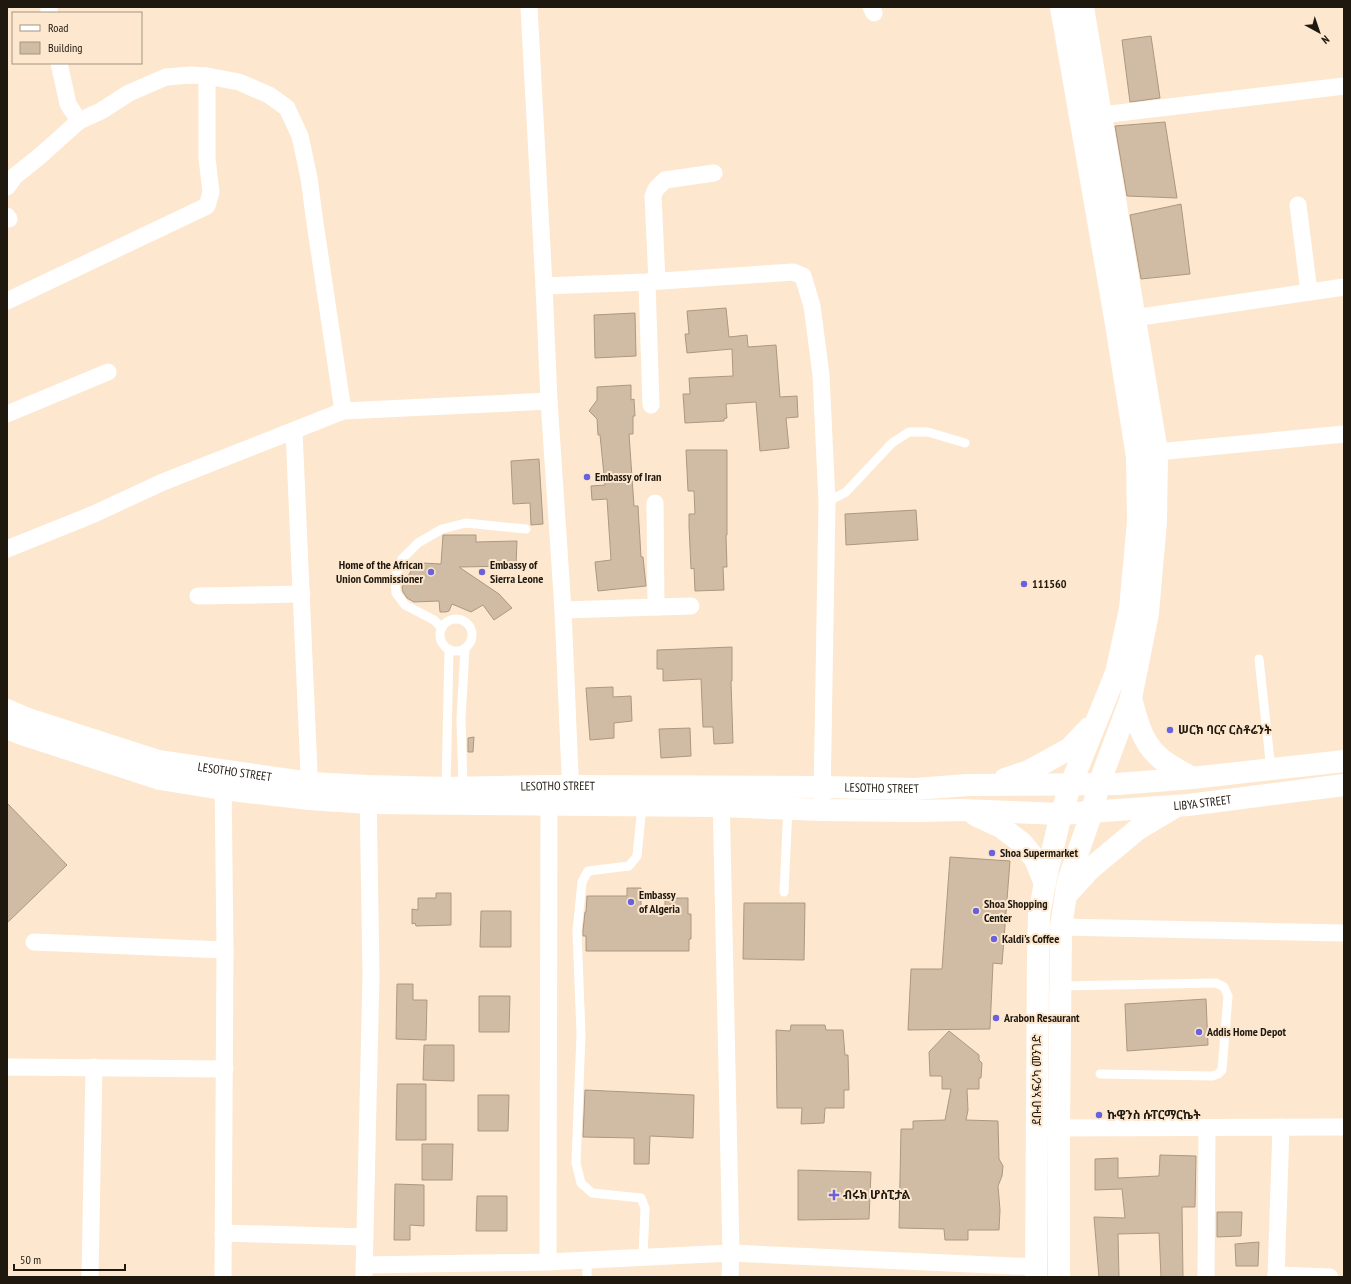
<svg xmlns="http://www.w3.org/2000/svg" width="1351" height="1284" viewBox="0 0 1351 1284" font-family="'PT Sans Narrow','Noto Sans Ethiopic',sans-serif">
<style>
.building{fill:#d0bca4;stroke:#ac9881}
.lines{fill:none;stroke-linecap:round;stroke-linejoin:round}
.service{stroke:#fff;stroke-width:9}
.minor{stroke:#fff;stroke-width:17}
.primary{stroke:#fff;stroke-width:22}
.poi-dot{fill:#6962db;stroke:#fde8cf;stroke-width:1.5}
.labels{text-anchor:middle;stroke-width:4;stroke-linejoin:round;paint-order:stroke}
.poi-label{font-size:12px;font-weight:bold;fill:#1f180f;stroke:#fde8cf;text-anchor:start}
.street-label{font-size:12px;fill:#1f180f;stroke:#fde8cf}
</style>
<rect width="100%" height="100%" fill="#fde8cf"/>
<g class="building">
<path d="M 1151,36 L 1160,98 L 1130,102 L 1122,40 Z"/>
<path d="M 1165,122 L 1177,198 L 1127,196 L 1115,126 Z"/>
<path d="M 1181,204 L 1190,274 L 1141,279 L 1130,215 Z"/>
<path d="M 726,308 L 729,337 L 747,335 L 748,347 L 776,345 L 780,397 L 797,396 L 798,417 L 786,418 L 789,448 L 760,451 L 756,402 L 726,404 L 727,418 L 724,419 L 724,421 L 685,423 L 683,394 L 690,394 L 689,378 L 733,376 L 732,349 L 687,353 L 685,334 L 689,334 L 687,311 Z"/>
<path d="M 635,313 L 636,356 L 595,358 L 594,315 Z"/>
<path d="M 631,385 L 631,400 L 634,399 L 635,416 L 633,416 L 633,434 L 629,434 L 634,506 L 638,506 L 641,557 L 643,557 L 646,586 L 598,591 L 595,562 L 611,560 L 607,499 L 592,500 L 591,486 L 605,485 L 600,435 L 598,435 L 597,419 L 589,411 L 597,400 L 597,387 Z"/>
<path d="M 686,450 L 727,450 L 727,535 L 726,535 L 727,567 L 723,567 L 724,590 L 695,591 L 694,568 L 691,569 L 689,526 L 689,514 L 695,514 L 694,491 L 688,491 Z"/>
<path d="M 539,459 L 543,524 L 531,525 L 530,503 L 513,504 L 511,461 Z"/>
<path d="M 916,510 L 918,540 L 846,545 L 845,514 Z"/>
<path d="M 443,535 L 476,535 L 476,542 L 517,541 L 516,566 L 459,567 L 499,594 L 512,608 L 494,620 L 483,605 L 471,612 L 452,604 L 449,611 L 446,612 L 440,612 L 439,601 L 414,602 L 407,598 L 403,592 L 402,587 L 415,564 L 422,563 L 441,564 Z"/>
<path d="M 732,647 L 732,681 L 731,681 L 733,743 L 714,744 L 713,727 L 703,727 L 701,679 L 663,681 L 663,669 L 657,669 L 657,650 Z"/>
<path d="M 613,687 L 613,697 L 631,696 L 632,721 L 614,723 L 614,738 L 590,740 L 586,688 Z"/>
<path d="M 690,728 L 691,756 L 661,758 L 659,729 Z"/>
<path d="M 474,737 L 473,752 L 468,752 L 468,738 Z"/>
<path d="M 7,803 L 67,865 L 7,923 Z"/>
<path d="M 950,857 L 1010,861 L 1002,964 L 993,963 L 990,1029 L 908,1030 L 911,969 L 942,969 Z"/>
<path d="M 627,888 L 641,888 L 641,914 L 665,914 L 665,898 L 688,898 L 688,914 L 691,914 L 691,939 L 689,939 L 689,951 L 586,951 L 586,936 L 583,936 L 583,931 L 585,912 L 586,912 L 587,896 L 627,896 Z"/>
<path d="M 436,893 L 451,893 L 451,925 L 416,926 L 415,923 L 412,924 L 412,909 L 418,910 L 418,898 L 436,898 Z"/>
<path d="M 744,903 L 805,903 L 804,960 L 743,959 Z"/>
<path d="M 481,911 L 511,911 L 511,947 L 480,947 Z"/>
<path d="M 397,984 L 413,984 L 413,1000 L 427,1000 L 426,1040 L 396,1039 Z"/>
<path d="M 479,996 L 510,996 L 509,1032 L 479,1032 Z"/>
<path d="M 1206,999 L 1208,1045 L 1127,1051 L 1125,1004 Z"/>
<path d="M 791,1025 L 825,1025 L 826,1030 L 843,1030 L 845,1055 L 848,1055 L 849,1090 L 844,1090 L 844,1108 L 825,1108 L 824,1123 L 801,1124 L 802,1108 L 777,1108 L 776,1030 L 790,1031 Z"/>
<path d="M 949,1031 L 979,1055 L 979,1060 L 982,1063 L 981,1078 L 979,1078 L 979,1089 L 967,1089 L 968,1110 L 966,1120 L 998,1121 L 999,1159 L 1003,1166 L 1002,1176 L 998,1186 L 1000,1210 L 999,1230 L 968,1230 L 968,1240 L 945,1240 L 944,1229 L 899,1228 L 901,1129 L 913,1129 L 913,1121 L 945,1120 L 951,1089 L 942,1089 L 942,1077 L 941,1076 L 930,1076 L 929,1052 Z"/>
<path d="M 424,1045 L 454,1045 L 454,1081 L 423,1080 Z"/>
<path d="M 397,1084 L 426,1084 L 426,1140 L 396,1140 Z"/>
<path d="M 585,1090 L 694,1095 L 693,1138 L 650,1136 L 649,1164 L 634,1164 L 634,1138 L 583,1137 Z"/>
<path d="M 478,1095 L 509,1095 L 508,1131 L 478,1131 Z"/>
<path d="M 422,1144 L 453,1144 L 452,1180 L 422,1180 Z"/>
<path d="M 1160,1155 L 1196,1156 L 1195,1207 L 1182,1207 L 1183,1277 L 1161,1277 L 1159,1233 L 1118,1234 L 1119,1277 L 1099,1277 L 1094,1217 L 1125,1218 L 1122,1189 L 1095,1190 L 1095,1159 L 1118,1158 L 1118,1178 L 1159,1176 Z"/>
<path d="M 798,1170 L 871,1172 L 869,1219 L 798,1220 Z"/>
<path d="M 395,1184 L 424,1185 L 424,1226 L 410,1225 L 410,1240 L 394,1240 Z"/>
<path d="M 477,1196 L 507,1196 L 507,1231 L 476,1231 Z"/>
<path d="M 1217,1212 L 1242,1212 L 1241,1236 L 1217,1237 Z"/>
<path d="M 1259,1242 L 1258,1266 L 1236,1266 L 1235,1244 Z"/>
</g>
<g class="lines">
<g class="service">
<path d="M 827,502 L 846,492 L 892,443 L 909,432 L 928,432 L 965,443"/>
<circle cx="456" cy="635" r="16"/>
<path d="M 442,628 L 434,620 L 405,605 L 396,593 L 395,577 L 402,559 L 418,543 L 442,529 L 466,523 L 526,529"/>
<path d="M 1259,659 L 1271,770"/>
<path d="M 446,788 L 449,649"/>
<path d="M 463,788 L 461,719 L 465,648"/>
<path d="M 642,806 L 637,856 L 629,866 L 588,871 L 582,882 L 577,931 L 581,1034 L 576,1163 L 581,1183 L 592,1193 L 641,1198 L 645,1208 L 643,1257"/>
<path d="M 784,892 L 788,807"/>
<path d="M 1060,986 L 1216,983 L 1224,987 L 1228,996 L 1222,1070 L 1218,1074 L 1212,1076 L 1100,1074"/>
<path d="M 587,1277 L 587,1260"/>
</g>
<g class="minor">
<path d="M 49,7 L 49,13"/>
<path d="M 529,7 L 544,286 L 549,401 L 563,610 L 571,798"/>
<path d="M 871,7 L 874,13"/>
<path d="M 59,63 L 68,104 L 79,121"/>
<path d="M 1102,115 L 1344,86"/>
<path d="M 7,187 L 15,176 L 40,156 L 79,121 L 101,111 L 129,93 L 166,77 L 191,75 L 207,76 L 239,82 L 269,95 L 287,108 L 300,136 L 309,178 L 314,216 L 343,411"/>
<path d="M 1298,205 L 1309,292"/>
<path d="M 7,216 L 9,219"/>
<path d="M 657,281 L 653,196 L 656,189 L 665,180 L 714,173"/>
<path d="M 647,282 L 651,405"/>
<path d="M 544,286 L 647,282 L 793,272 L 803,276 L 812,306 L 821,375 L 827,502 L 822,800"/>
<path d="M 7,301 L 207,206 L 211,192 L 207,158 L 207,76"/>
<path d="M 1134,318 L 1344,287"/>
<path d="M 7,414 L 108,372"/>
<path d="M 294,431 L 310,795"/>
<path d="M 1157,452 L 1344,434"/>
<path d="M 655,503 L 656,607"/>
<path d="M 7,549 L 94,514 L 163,482 L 343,411 L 549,401"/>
<path d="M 198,596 L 302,594"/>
<path d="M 563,610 L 691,606"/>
<path d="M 721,793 L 731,1253 L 730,1277"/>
<path d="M 1061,927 L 1344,933"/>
<path d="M 34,942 L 225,950"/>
<path d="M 7,1067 L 225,1069"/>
<path d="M 1046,1128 L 1344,1127"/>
<path d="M 223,1233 L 365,1237"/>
<path d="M 548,1262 L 549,792"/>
<path d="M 364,1265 L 548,1262 L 731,1253 L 1036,1267"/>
<path d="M 1276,1275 L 1330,1277"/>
<path d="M 364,1276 L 371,975 L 368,791"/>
<path d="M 90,1277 L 94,1067"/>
<path d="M 223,1277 L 225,950 L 223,777"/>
<path d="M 1206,1277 L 1207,1128"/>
<path d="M 1276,1277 L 1281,1127"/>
</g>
<g class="primary">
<path d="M 1131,698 C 1136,718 1142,742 1158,756 C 1166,764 1182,772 1192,778"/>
<path id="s1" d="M 7,710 L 28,719 L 158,761 L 310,783 L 368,786 L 446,788 L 549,786 L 823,787 L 915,789 L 968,785 L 1118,784 L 1192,778 L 1344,761"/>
<path id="s2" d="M 7,728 L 22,734 L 160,779 L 222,789 L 310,799 L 369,803 L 721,806 L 822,810 L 916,811 L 962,810 L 1061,814 L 1188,805 L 1344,785"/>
<path d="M 1005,779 L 1029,771 L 1069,749 L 1089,728"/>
<path d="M 975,815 L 1001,827 L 1022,843 L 1035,859 L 1045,884"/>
<path d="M 1068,893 L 1090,869 L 1138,829 L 1175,807"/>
<path d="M 1036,1277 L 1038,957 L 1039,915 L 1046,877 L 1061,814 L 1071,784 L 1116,673 L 1130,609 L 1138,521 L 1137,457 L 1116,324 L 1061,7"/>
<path d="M 1059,1277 L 1059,1128 L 1061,927 L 1068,881 L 1092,812 L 1099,784 L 1131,698 L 1148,613 L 1156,521 L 1157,452 L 1083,7"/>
</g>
</g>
<g class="poi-dot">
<circle cx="587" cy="477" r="4"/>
<circle cx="431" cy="572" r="4"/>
<circle cx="482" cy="572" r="4"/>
<circle cx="1024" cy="584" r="4"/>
<circle cx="1170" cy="730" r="4"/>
<circle cx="992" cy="853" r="4"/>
<circle cx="631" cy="902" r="4"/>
<circle cx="976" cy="911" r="4"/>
<circle cx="994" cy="939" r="4"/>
<circle cx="996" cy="1018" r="4"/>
<circle cx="1199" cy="1032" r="4"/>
<circle cx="1099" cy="1115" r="4"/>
<path d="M832 1189h4v4h4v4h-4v4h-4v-4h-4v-4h4z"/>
</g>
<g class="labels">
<g class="poi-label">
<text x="595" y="481">Embassy of Iran</text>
<text x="423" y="569" text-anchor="end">Home of the African<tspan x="423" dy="14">Union Commissioner</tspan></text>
<text x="490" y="569">Embassy of<tspan x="490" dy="14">Sierra Leone</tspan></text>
<text x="1032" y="588">111560</text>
<text x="1178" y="734">ሠርክ ባርና ርስቶሬንት</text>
<text x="1000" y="857">Shoa Supermarket</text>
<text x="639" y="899">Embassy<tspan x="639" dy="14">of Algeria</tspan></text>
<text x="984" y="908">Shoa Shopping<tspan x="984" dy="14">Center</tspan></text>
<text x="1002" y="943">Kaldi's Coffee</text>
<text x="1004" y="1022">Arabon Resaurant</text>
<text x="1207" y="1036">Addis Home Depot</text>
<text x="1107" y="1119">ኩዊንስ ሱፐርማርኬት</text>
<text x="843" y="1199">ብሩክ ሆስፒታል</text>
</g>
<g class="street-label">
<text dy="4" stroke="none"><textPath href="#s1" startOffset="237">LESOTHO STREET</textPath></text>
<text dy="4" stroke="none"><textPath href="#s1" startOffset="561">LESOTHO STREET</textPath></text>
<text dy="4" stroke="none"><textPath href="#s1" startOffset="885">LESOTHO STREET</textPath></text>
<text dy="4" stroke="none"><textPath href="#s2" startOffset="1206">LIBYA STREET</textPath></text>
<text transform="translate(1037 1080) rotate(-90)" y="4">ደቡብ አፍሪካ መንገድ</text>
</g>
</g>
<rect width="1351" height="1284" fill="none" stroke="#1f180f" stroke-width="16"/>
<rect x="12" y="12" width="130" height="52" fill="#fde8cf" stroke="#a49582"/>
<rect x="20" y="25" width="20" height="6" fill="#ffffff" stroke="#a49582"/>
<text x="48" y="32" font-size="12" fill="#1f180f">Road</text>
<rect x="20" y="42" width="20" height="12" fill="#d0bca4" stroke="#a49582"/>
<text x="48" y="52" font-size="12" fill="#1f180f">Building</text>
<g transform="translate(1319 32) rotate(140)" stroke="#fde8cf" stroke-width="3" paint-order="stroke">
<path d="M0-3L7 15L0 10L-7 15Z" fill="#1f180f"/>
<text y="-6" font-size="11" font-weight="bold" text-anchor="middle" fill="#1f180f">N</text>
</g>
<path d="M14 1264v6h111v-6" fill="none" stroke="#1f180f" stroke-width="2"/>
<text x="20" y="1264" font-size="12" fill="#1f180f" stroke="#fde8cf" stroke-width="3" paint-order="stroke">50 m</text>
</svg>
